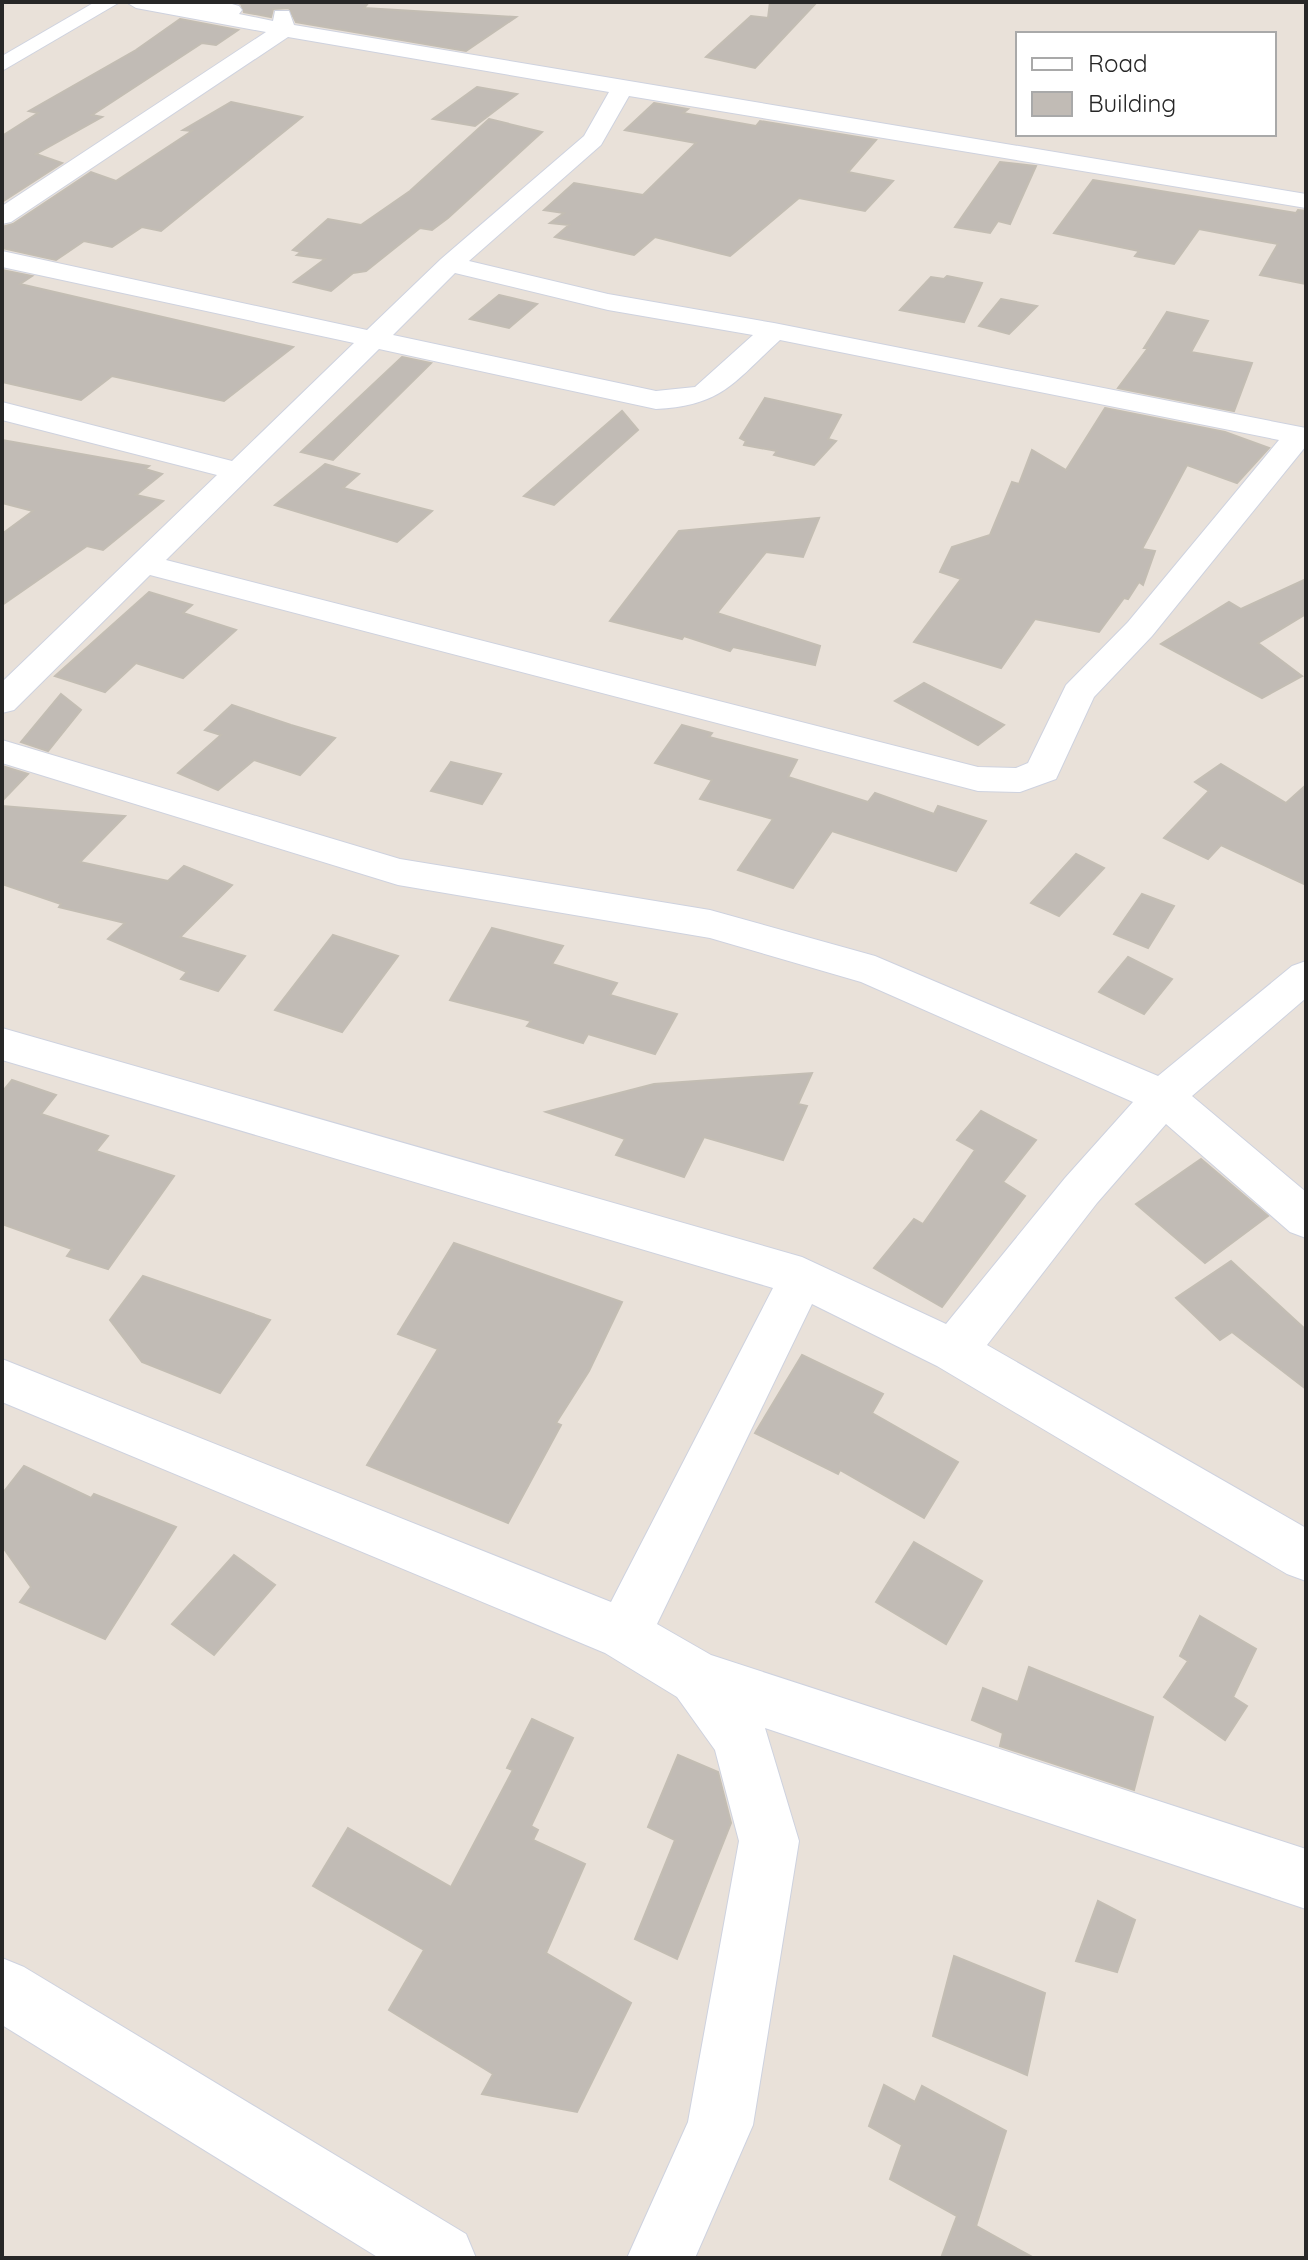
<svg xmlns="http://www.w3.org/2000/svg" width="1308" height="2260" viewBox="0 0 1308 2260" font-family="Quicksand,sans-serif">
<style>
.building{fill:#c1bbb5;stroke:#c3bdb3;stroke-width:2}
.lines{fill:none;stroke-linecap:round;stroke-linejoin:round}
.minor-casing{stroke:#ced2df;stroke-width:2}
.minor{fill:#fff;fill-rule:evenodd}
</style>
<rect width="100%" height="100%" fill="#e9e1d9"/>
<g class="building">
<path d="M 236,2 L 369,2 L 364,8 L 516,17 L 466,51 L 296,22 L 289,8 L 273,9 L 271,17 L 244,12 L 241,4 Z"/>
<path d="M 770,2 L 817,2 L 755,68 L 706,57 L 751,16 L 768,18 Z"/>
<path d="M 180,19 L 238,30 L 216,45 L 202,43 L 92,115 L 102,117 L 36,154 L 62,163 L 2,202 L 2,136 L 38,113 L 29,111 L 136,50 Z"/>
<path d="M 477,87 L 517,94 L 475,126 L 433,119 Z"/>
<path d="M 231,102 L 302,117 L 161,231 L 142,227 L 112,247 L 84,241 L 56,260 L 2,248 L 2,227 L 13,224 L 91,172 L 116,181 L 192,131 L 183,130 Z"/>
<path d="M 654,103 L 688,109 L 683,113 L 756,126 L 760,121 L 876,140 L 848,172 L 893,181 L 865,211 L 799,198 L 730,256 L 655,237 L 634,255 L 555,237 L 569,225 L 550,223 L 564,213 L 544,210 L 574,183 L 643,195 L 696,143 L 625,130 Z"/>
<path d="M 489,119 L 542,132 L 448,218 L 432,230 L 420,228 L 366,271 L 353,273 L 331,291 L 294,282 L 325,259 L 297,255 L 301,252 L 293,250 L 328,219 L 361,225 L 410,191 Z"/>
<path d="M 1000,162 L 1036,166 L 1010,224 L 998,221 L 990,233 L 955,227 Z"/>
<path d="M 1093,180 L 1296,213 L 1298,210 L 1306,211 L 1306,284 L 1260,275 L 1278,244 L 1199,229 L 1174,264 L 1135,256 L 1139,251 L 1054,233 Z"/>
<path d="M 2,270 L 32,276 L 20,284 L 293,347 L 224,401 L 112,376 L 81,400 L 2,382 Z"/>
<path d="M 947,276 L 982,283 L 964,322 L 900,310 L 931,277 L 944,279 Z"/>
<path d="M 499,295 L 537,304 L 509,328 L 470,319 Z"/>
<path d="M 1001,299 L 1037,306 L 1009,334 L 979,326 Z"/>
<path d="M 1167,312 L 1208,321 L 1191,352 L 1252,363 L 1234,411 L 1118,388 L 1148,348 L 1144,348 Z"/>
<path d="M 402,357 L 431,363 L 333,460 L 301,452 Z"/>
<path d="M 765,398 L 841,415 L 828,439 L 836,441 L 814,465 L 774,455 L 777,451 L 744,445 L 746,441 L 740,438 Z"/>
<path d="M 1105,408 L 1225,432 L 1269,448 L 1237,483 L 1187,465 L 1142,549 L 1155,551 L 1143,585 L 1139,582 L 1128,599 L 1124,598 L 1099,632 L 1035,619 L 1001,668 L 914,642 L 961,579 L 940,572 L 952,547 L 990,535 L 1012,482 L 1019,484 L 1032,450 L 1066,470 Z"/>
<path d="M 622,411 L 638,430 L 554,505 L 524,496 Z"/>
<path d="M 2,440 L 149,466 L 145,469 L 162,474 L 136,495 L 163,501 L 103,550 L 87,546 L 2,605 L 2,534 L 33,511 L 2,503 Z"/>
<path d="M 325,464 L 359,474 L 343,488 L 432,511 L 397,542 L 275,505 Z"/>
<path d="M 819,518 L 803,557 L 766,552 L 717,613 L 820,646 L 815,665 L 733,647 L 730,651 L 684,636 L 682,639 L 610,621 L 679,531 Z"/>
<path d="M 1306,579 L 1306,614 L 1258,643 L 1302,676 L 1262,698 L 1161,644 L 1229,602 L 1241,609 Z"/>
<path d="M 149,592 L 192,605 L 183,613 L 236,630 L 183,678 L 136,663 L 105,692 L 55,676 Z"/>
<path d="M 924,683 L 1004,725 L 978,745 L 895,701 Z"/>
<path d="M 61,694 L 81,710 L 48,751 L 21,742 Z"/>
<path d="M 232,705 L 291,725 L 335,738 L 300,775 L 254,760 L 218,790 L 178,773 L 221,735 L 205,730 Z"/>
<path d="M 682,725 L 712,733 L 709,737 L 797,760 L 788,777 L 868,802 L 875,793 L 934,814 L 938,806 L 986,821 L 956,871 L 832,831 L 793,888 L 738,870 L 773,819 L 700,799 L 712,780 L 655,763 Z"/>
<path d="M 451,762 L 501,774 L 482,804 L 431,791 Z"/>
<path d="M 1221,764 L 1286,803 L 1306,785 L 1306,885 L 1221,845 L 1208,859 L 1164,838 L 1209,791 L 1195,782 Z"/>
<path d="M 2,766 L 28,774 L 2,801 Z"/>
<path d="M 2,806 L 125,816 L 80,862 L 168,881 L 184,866 L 232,885 L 180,937 L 245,956 L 218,991 L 181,979 L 187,972 L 108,939 L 125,923 L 59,907 L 61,904 L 2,884 Z"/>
<path d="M 1076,854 L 1104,868 L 1059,916 L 1031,903 Z"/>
<path d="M 1142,894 L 1174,906 L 1148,948 L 1114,934 Z"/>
<path d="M 492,928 L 563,946 L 552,964 L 617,983 L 610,995 L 677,1014 L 655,1054 L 588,1034 L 583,1043 L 527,1026 L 531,1021 L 450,1000 Z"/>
<path d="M 333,935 L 398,956 L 342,1032 L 275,1010 Z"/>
<path d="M 1128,957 L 1172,979 L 1144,1014 L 1099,992 Z"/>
<path d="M 812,1073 L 798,1104 L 807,1106 L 783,1160 L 704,1137 L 684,1177 L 616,1155 L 625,1139 L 546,1112 L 654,1084 Z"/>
<path d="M 12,1080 L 56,1095 L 41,1114 L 108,1136 L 96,1151 L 174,1176 L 108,1269 L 67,1256 L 72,1249 L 2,1224 L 2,1092 Z"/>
<path d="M 981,1111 L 1036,1140 L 1003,1182 L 1025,1196 L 942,1307 L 874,1268 L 914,1219 L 923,1224 L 975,1150 L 957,1140 Z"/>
<path d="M 1201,1159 L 1268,1216 L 1205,1263 L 1136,1204 Z"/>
<path d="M 454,1243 L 622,1302 L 589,1371 L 556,1423 L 561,1425 L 508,1523 L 367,1465 L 438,1349 L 398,1334 Z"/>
<path d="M 1231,1261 L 1306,1330 L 1306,1389 L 1232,1332 L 1220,1340 L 1176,1298 Z"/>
<path d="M 143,1276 L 270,1320 L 220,1393 L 142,1362 L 110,1320 Z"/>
<path d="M 802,1355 L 883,1394 L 872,1413 L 958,1462 L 924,1518 L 840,1470 L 838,1474 L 755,1433 Z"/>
<path d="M 24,1466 L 91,1498 L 94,1494 L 176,1527 L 105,1639 L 20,1602 L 31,1587 L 2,1546 L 2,1494 Z"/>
<path d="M 914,1542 L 982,1581 L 946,1644 L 876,1602 Z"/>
<path d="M 234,1555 L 275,1585 L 214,1655 L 172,1624 Z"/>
<path d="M 1200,1616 L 1256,1649 L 1233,1697 L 1247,1706 L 1225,1740 L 1164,1697 L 1188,1661 L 1180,1656 Z"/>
<path d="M 1029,1667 L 1153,1717 L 1134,1790 L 1000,1746 L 1003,1733 L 972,1720 L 983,1688 L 1018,1702 Z"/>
<path d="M 532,1719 L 573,1738 L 531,1826 L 538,1830 L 533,1840 L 585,1864 L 546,1953 L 631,2003 L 577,2112 L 482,2094 L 493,2074 L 389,2010 L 424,1950 L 313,1886 L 348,1828 L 451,1887 L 513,1770 L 507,1768 Z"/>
<path d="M 678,1755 L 718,1772 L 731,1823 L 677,1959 L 635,1939 L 675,1840 L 648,1827 Z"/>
<path d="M 1098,1901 L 1135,1920 L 1117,1972 L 1076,1961 Z"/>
<path d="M 954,1956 L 1045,1993 L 1027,2075 L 933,2036 Z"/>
<path d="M 884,2085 L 915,2102 L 922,2086 L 1006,2131 L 976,2226 L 1034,2258 L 941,2258 L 957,2216 L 890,2179 L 902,2145 L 869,2126 Z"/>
</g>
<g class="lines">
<g class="minor-casing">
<g id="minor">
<path d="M 95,2 L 120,2 L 2,71 L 2,56 Z"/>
<path d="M 126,2 L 232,4 L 239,6 L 242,10 L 239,14 L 273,21 L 275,11 L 289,11 L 294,25 L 1306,194 L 1306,208 L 629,96 L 601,145 L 469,261 L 608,294 L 774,323 L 1306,428 L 1306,446 L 1152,636 L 1094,697 L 1056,779 L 1020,792 L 978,791 L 150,575 L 14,710 L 2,713 L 2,682 L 217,475 L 2,420 L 2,402 L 232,461 L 354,343 L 2,267 L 2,251 L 367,330 L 441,259 L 584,136 L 609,92 L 288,37 L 11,222 L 2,224 L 2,206 L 266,32 L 136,8 ZM 455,273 L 608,310 L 753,335 L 695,387 L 656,391 L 393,335 ZM 780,340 L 1279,440 L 1128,622 L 1066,685 L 1028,763 L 1016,768 L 978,767 L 166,560 L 379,349 L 656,409 C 722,406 734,382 780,340 Z"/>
<path d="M 2,740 L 400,859 L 710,910 L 875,956 L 1158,1076 L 1292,966 L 1306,961 L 1306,998 L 1192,1096 L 1306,1192 L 1306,1238 L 1290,1232 L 1166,1124 L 1097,1203 L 987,1345 L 1306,1528 L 1306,1581 L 1287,1574 L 937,1366 L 812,1304 L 657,1624 L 711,1655 L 1306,1849 L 1306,1909 L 765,1728 L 799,1841 L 753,2125 L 695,2258 L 627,2258 L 688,2122 L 739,1841 L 715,1750 L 677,1697 L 605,1653 L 2,1402 L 2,1359 L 611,1602 L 773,1288 L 2,1060 L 2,1028 L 802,1257 L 946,1324 L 1065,1178 L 1133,1102 L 861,982 L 710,938 L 398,885 L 2,763 Z"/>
<path d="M 2,1958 L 24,1967 L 466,2234 L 476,2258 L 379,2258 L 2,2025 Z"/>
</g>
</g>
<use href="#minor" class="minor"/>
</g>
<rect width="1308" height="2260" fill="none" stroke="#272727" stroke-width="8"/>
<rect x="1016" y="32" width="260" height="104" fill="#ffffff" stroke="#a9a9a9" stroke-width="2"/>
<rect x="1032" y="58" width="40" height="12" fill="#ffffff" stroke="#a9a9a9" stroke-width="2"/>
<text x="1088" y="72" font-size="24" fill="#272727">Road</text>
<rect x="1032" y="92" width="40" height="24" fill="#c1bbb5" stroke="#a9a9a9" stroke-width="2"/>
<text x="1088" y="112" font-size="24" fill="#272727">Building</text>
</svg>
